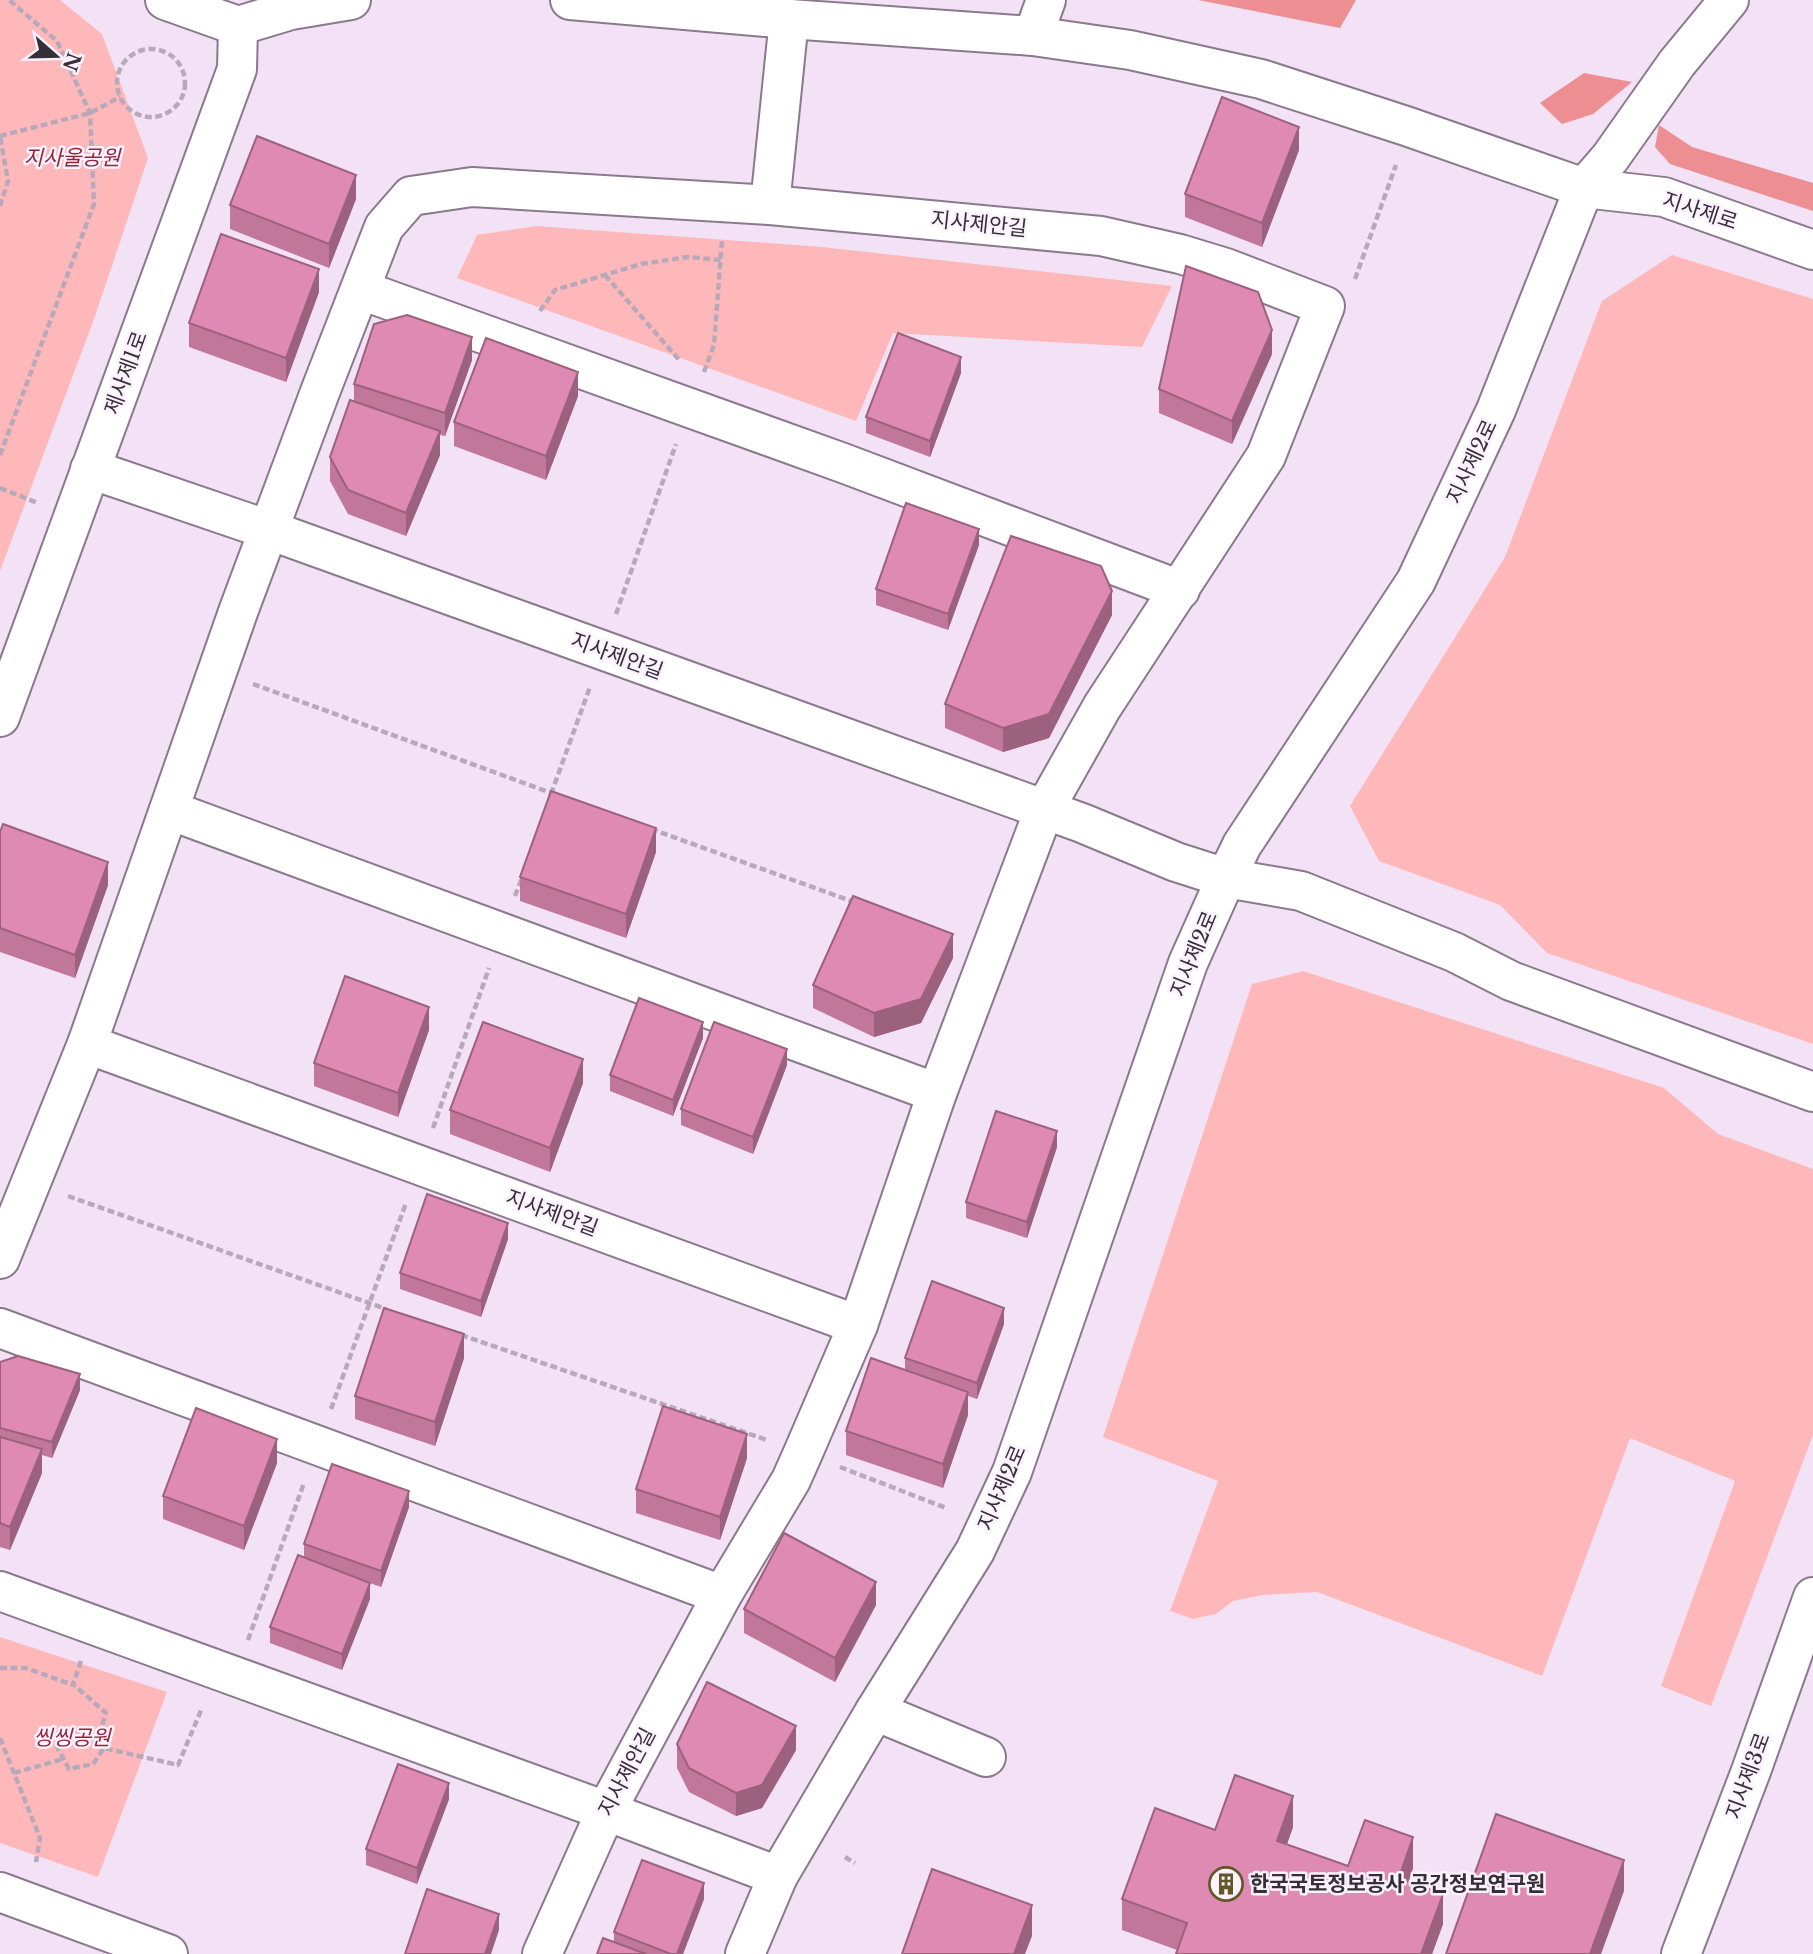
<svg xmlns="http://www.w3.org/2000/svg" width="1813" height="1954" viewBox="0 0 1813 1954" font-family="'Libre Baskerville','Noto Sans KR',serif">
<style>
.green{fill:#feb8ba}
.forest{fill:#ec8e92}
.lines{fill:none;stroke-linecap:round;stroke-linejoin:round}
.minor-casing{stroke:#8a798c;stroke-width:42}
.path{stroke:#b8a9ba;stroke-width:4.5;stroke-dasharray:7 3.5;stroke-linecap:butt}
.minor{stroke:#fff;stroke-width:38}
.wall{fill:#c0779a}
.shaded-wall{fill:#9c617d}
.building{fill:#df8ab3;stroke:#9c617d;stroke-width:2}
.labels{text-anchor:middle;stroke-width:5;stroke-linejoin:round;paint-order:stroke}
.park-label{font-size:21px;font-style:italic;fill:#922535;stroke:#fcf1fe}
.street-label{font-size:21px;fill:#352f36;stroke:#fcf1fe}
.poi-label{font-size:21px;font-weight:bold;fill:#352f36;stroke:#fcf1fe;text-anchor:start}
</style>
<rect width="100%" height="100%" fill="#f3e1f6"/>
<g class="green">
<path d="M 0,0 L 60,0 L 102,34 L 148,158 L 94,319 L 0,571 Z"/>
<path d="M 536,226 L 822,247 L 1172,286 L 1142,347 L 893,333 L 856,421 L 457,278 L 477,235 Z"/>
<path d="M 1672,255 L 1813,299 L 1813,1044 L 1547,953 L 1500,905 L 1379,861 L 1350,806 L 1505,557 L 1602,301 Z"/>
<path d="M 1303,971 L 1664,1088 L 1718,1134 L 1813,1169 L 1813,1435 L 1711,1706 L 1661,1686 L 1735,1481 L 1630,1438 L 1542,1676 L 1317,1592 L 1262,1595 L 1233,1601 L 1216,1614 L 1193,1619 L 1170,1611 L 1218,1481 L 1103,1437 L 1252,984 Z"/>
<path d="M 0,1637 L 167,1692 L 98,1877 L 0,1843 Z"/>
</g>
<g class="forest">
<path d="M 1198,0 L 1356,0 L 1340,28 Z"/>
<path d="M 1584,73 L 1632,82 L 1593,114 L 1562,124 L 1540,103 Z"/>
<path d="M 1659,125 L 1692,147 L 1813,183 L 1813,211 L 1670,164 L 1655,147 Z"/>
</g>
<g class="lines">
<g class="minor-casing">
<g id="minor">
<path d="M 165,0 L 238,26 L 291,10 L 351,0"/>
<path d="M 570,0 L 789,19 L 1033,36 L 1130,50 L 1261,79 L 1406,126 L 1584,188 L 1664,197 L 1813,250"/>
<path d="M 1033,36 L 1046,0"/>
<path d="M 770,205 L 789,19"/>
<path d="M 361,290 L 843,463 L 1180,590"/>
<path d="M 90,469 L 269,530 L 1082,823 L 1176,862 L 1226,878 L 1301,891 L 1454,952 L 1511,981 L 1813,1092"/>
<path d="M 0,717 L 237,69 L 238,26"/>
<path d="M 169,810 L 937,1093"/>
<path d="M 87,1044 L 858,1325"/>
<path d="M 0,1259 L 87,1044 L 238,612 L 320,392 L 384,227 L 411,196 L 472,187 L 770,205 L 1101,236 L 1180,254 L 1226,268 L 1325,306 L 1266,456 L 1102,707 L 1044,810 L 937,1093 L 858,1325 L 803,1453 L 791,1480 L 722,1595 L 606,1811 L 542,1954"/>
<path d="M 0,1328 L 722,1595"/>
<path d="M 0,1591 L 606,1811 L 778,1876"/>
<path d="M 875,1711 L 986,1757"/>
<path d="M 0,1892 L 168,1954"/>
<path d="M 745,1954 L 778,1876 L 875,1711 L 975,1551 L 1012,1472 L 1188,963 L 1226,878 L 1242,845 L 1416,581 L 1496,410 L 1584,188 L 1610,158 L 1677,63 L 1729,0"/>
<path d="M 1681,1954 L 1751,1771 L 1813,1597"/>
</g>
</g>
<g class="path">
<circle cx="151" cy="83" r="34"/>
<path d="M 0,136 L 90,113 L 120,97"/>
<path d="M 0,206 L 8,181 L 0,136"/>
<path d="M 605,275 L 681,362"/>
<path d="M 1355,279 L 1396,165"/>
<path d="M 540,311 L 555,290 L 641,264 L 688,257 L 721,260"/>
<path d="M 704,372 L 714,345 L 722,240"/>
<path d="M 0,455 L 94,204 L 90,113 L 57,41 L 9,0"/>
<path d="M 0,488 L 38,503"/>
<path d="M 616,614 L 676,444"/>
<path d="M 253,684 L 554,794"/>
<path d="M 551,794 L 590,687"/>
<path d="M 651,829 L 854,902"/>
<path d="M 515,896 L 522,878"/>
<path d="M 433,1128 L 489,968"/>
<path d="M 68,1196 L 386,1309"/>
<path d="M 461,1335 L 767,1440"/>
<path d="M 331,1409 L 406,1203"/>
<path d="M 840,1467 L 946,1508"/>
<path d="M 248,1640 L 304,1483"/>
<path d="M 81,1661 L 73,1684 L 106,1713 L 97,1741"/>
<path d="M 0,1668 L 26,1668 L 73,1685"/>
<path d="M 0,1738 L 40,1838 L 36,1862"/>
<path d="M 104,1748 L 84,1730 L 65,1729 L 57,1747 L 69,1769 L 93,1764 L 104,1748 L 178,1765 L 202,1708"/>
<path d="M 14,1773 L 63,1759"/>
<path d="M 845,1857 L 855,1863"/>
</g>
<use href="#minor" class="minor"/>
</g>
<g class="wall">
<path d="M 1299,150 L 1262,247 L 1185,217 L 1185,194 Z"/>
<path d="M 356,199 L 329,268 L 230,229 L 230,205 Z"/>
<path d="M 319,292 L 286,382 L 189,347 L 189,323 Z"/>
<path d="M 1272,354 L 1232,444 L 1159,413 L 1159,389 Z"/>
<path d="M 472,360 L 445,436 L 440,435 L 440,455 L 406,536 L 348,514 L 330,481 L 330,457 L 354,402 L 354,384 Z"/>
<path d="M 961,373 L 930,457 L 866,433 L 866,417 Z"/>
<path d="M 578,396 L 546,480 L 454,446 L 454,422 Z"/>
<path d="M 979,545 L 948,630 L 876,605 L 876,589 Z"/>
<path d="M 1112,615 L 1049,738 L 1003,752 L 945,728 L 945,704 Z"/>
<path d="M 0,832 L 108,885 L 75,978 L 0,952 Z"/>
<path d="M 656,852 L 626,938 L 520,901 L 520,877 Z"/>
<path d="M 953,958 L 921,1023 L 874,1037 L 813,1008 L 813,985 Z"/>
<path d="M 429,1030 L 398,1117 L 314,1086 L 314,1063 Z"/>
<path d="M 703,1038 L 673,1116 L 610,1091 L 610,1075 Z"/>
<path d="M 787,1065 L 753,1154 L 681,1125 L 681,1109 Z"/>
<path d="M 583,1083 L 550,1172 L 450,1134 L 450,1110 Z"/>
<path d="M 1057,1147 L 1027,1238 L 966,1218 L 966,1202 Z"/>
<path d="M 508,1239 L 481,1317 L 400,1289 L 400,1273 Z"/>
<path d="M 1004,1324 L 977,1399 L 968,1396 L 968,1415 L 943,1488 L 846,1455 L 846,1431 L 905,1370 L 905,1358 Z"/>
<path d="M 464,1358 L 435,1446 L 355,1419 L 355,1396 Z"/>
<path d="M 0,1362 L 80,1390 L 52,1458 L 42,1455 L 42,1473 L 10,1550 L 0,1547 Z"/>
<path d="M 747,1458 L 720,1540 L 636,1513 L 636,1489 Z"/>
<path d="M 277,1463 L 244,1550 L 163,1519 L 163,1496 Z"/>
<path d="M 409,1507 L 381,1587 L 370,1583 L 370,1599 L 342,1670 L 270,1643 L 270,1627 L 304,1557 L 304,1544 Z"/>
<path d="M 876,1605 L 835,1682 L 744,1633 L 744,1609 Z"/>
<path d="M 677,1744 L 796,1750 L 762,1808 L 736,1816 L 689,1792 L 677,1768 Z"/>
<path d="M 449,1799 L 417,1884 L 366,1865 L 366,1849 Z"/>
<path d="M 1293,1827 L 1287,1844 L 1348,1866 L 1413,1868 L 1409,1881 L 1443,1924 L 1432,1954 L 1176,1954 L 1177,1950 L 1122,1930 L 1122,1899 L 1215,1830 Z"/>
<path d="M 704,1899 L 683,1954 L 597,1954 L 614,1942 L 614,1932 Z"/>
</g>
<g class="shaded-wall">
<path d="M 1299,127 L 1299,150 L 1262,247 L 1262,223 Z"/>
<path d="M 356,175 L 356,199 L 329,268 L 329,244 Z"/>
<path d="M 319,269 L 319,292 L 286,382 L 286,358 Z"/>
<path d="M 1272,330 L 1272,354 L 1232,444 L 1232,421 Z"/>
<path d="M 472,337 L 472,360 L 445,436 L 445,413 Z"/>
<path d="M 961,357 L 961,373 L 930,457 L 930,441 Z"/>
<path d="M 578,372 L 578,396 L 546,480 L 546,456 Z"/>
<path d="M 440,431 L 440,455 L 406,536 L 406,513 Z"/>
<path d="M 979,529 L 979,545 L 948,630 L 948,614 Z"/>
<path d="M 1112,591 L 1112,615 L 1049,738 L 1003,752 L 1003,728 Z"/>
<path d="M 656,828 L 656,852 L 626,938 L 626,914 Z"/>
<path d="M 108,862 L 108,885 L 75,978 L 75,955 Z"/>
<path d="M 953,934 L 953,958 L 921,1023 L 874,1037 L 874,1013 Z"/>
<path d="M 429,1007 L 429,1030 L 398,1117 L 398,1093 Z"/>
<path d="M 703,1022 L 703,1038 L 673,1116 L 673,1100 Z"/>
<path d="M 787,1049 L 787,1065 L 753,1154 L 753,1137 Z"/>
<path d="M 583,1059 L 583,1083 L 550,1172 L 550,1148 Z"/>
<path d="M 1057,1131 L 1057,1147 L 1027,1238 L 1027,1222 Z"/>
<path d="M 508,1223 L 508,1239 L 481,1317 L 481,1301 Z"/>
<path d="M 1004,1308 L 1004,1324 L 977,1399 L 977,1383 Z"/>
<path d="M 464,1334 L 464,1358 L 435,1446 L 435,1422 Z"/>
<path d="M 80,1374 L 80,1390 L 52,1458 L 52,1442 Z"/>
<path d="M 968,1392 L 968,1415 L 943,1488 L 943,1464 Z"/>
<path d="M 747,1434 L 747,1458 L 720,1540 L 720,1517 Z"/>
<path d="M 277,1439 L 277,1463 L 244,1550 L 244,1526 Z"/>
<path d="M 42,1449 L 42,1473 L 10,1550 L 10,1527 Z"/>
<path d="M 409,1491 L 409,1507 L 381,1587 L 381,1571 Z"/>
<path d="M 876,1582 L 876,1605 L 835,1682 L 835,1658 Z"/>
<path d="M 370,1583 L 370,1599 L 342,1670 L 342,1654 Z"/>
<path d="M 796,1726 L 796,1750 L 762,1808 L 736,1816 L 736,1793 Z"/>
<path d="M 449,1783 L 449,1799 L 417,1884 L 417,1868 Z"/>
<path d="M 1293,1796 L 1293,1827 L 1277,1872 L 1277,1841 Z"/>
<path d="M 1413,1837 L 1413,1868 L 1399,1908 L 1399,1878 Z"/>
<path d="M 1624,1860 L 1624,1891 L 1601,1954 L 1590,1954 Z"/>
<path d="M 704,1883 L 704,1899 L 683,1954 L 677,1954 Z"/>
<path d="M 1443,1894 L 1443,1924 L 1432,1954 L 1421,1954 Z"/>
<path d="M 1032,1905 L 1032,1936 L 1025,1954 L 1014,1954 Z"/>
<path d="M 499,1914 L 499,1930 L 491,1954 L 485,1954 Z"/>
</g>
<g class="building">
<path d="M 1222,97 L 1299,127 L 1262,223 L 1185,194 Z"/>
<path d="M 257,136 L 356,175 L 329,244 L 230,205 Z"/>
<path d="M 221,234 L 319,269 L 286,358 L 189,323 Z"/>
<path d="M 1186,266 L 1258,292 L 1272,330 L 1232,421 L 1159,389 Z"/>
<path d="M 407,315 L 472,337 L 445,413 L 354,384 L 374,324 Z"/>
<path d="M 898,333 L 961,357 L 930,441 L 866,417 Z"/>
<path d="M 486,338 L 578,372 L 546,456 L 454,422 Z"/>
<path d="M 350,400 L 440,431 L 406,513 L 348,490 L 330,457 Z"/>
<path d="M 906,503 L 979,529 L 948,614 L 876,589 Z"/>
<path d="M 1011,536 L 1101,566 L 1112,591 L 1049,714 L 1003,728 L 945,704 Z"/>
<path d="M 551,791 L 656,828 L 626,914 L 520,877 Z"/>
<path d="M 3,824 L 108,862 L 75,955 L 0,928 L 0,832 Z"/>
<path d="M 853,896 L 953,934 L 921,999 L 874,1013 L 813,985 Z"/>
<path d="M 345,976 L 429,1007 L 398,1093 L 314,1063 Z"/>
<path d="M 639,998 L 703,1022 L 673,1100 L 610,1075 Z"/>
<path d="M 483,1022 L 583,1059 L 550,1148 L 450,1110 Z"/>
<path d="M 714,1022 L 787,1049 L 753,1137 L 681,1109 Z"/>
<path d="M 996,1111 L 1057,1131 L 1027,1222 L 966,1202 Z"/>
<path d="M 427,1194 L 508,1223 L 481,1301 L 400,1273 Z"/>
<path d="M 932,1281 L 1004,1308 L 977,1383 L 905,1358 Z"/>
<path d="M 384,1308 L 464,1334 L 435,1422 L 355,1396 Z"/>
<path d="M 18,1356 L 80,1374 L 52,1442 L 0,1428 L 0,1362 Z"/>
<path d="M 871,1358 L 968,1392 L 943,1464 L 846,1431 Z"/>
<path d="M 663,1406 L 747,1434 L 720,1517 L 636,1489 Z"/>
<path d="M 196,1408 L 277,1439 L 244,1526 L 163,1496 Z"/>
<path d="M 0,1437 L 42,1449 L 10,1527 L 0,1523 Z"/>
<path d="M 332,1464 L 409,1491 L 381,1571 L 304,1544 Z"/>
<path d="M 784,1533 L 876,1582 L 835,1658 L 744,1609 Z"/>
<path d="M 298,1555 L 370,1583 L 342,1654 L 270,1627 Z"/>
<path d="M 707,1682 L 796,1726 L 762,1785 L 736,1793 L 689,1768 L 677,1744 Z"/>
<path d="M 398,1764 L 449,1783 L 417,1868 L 366,1849 Z"/>
<path d="M 1235,1775 L 1293,1796 L 1277,1841 L 1348,1866 L 1365,1820 L 1413,1837 L 1399,1878 L 1443,1894 L 1421,1954 L 1176,1954 L 1187,1923 L 1122,1899 L 1155,1808 L 1215,1830 Z"/>
<path d="M 1496,1814 L 1624,1860 L 1590,1954 L 1446,1954 Z"/>
<path d="M 642,1860 L 704,1883 L 677,1954 L 671,1954 L 614,1932 Z"/>
<path d="M 932,1869 L 1032,1905 L 1014,1954 L 902,1954 Z"/>
<path d="M 427,1889 L 499,1914 L 485,1954 L 405,1954 Z"/>
<path d="M 603,1938 L 646,1954 L 597,1954 Z"/>
</g>
<defs>
<g id="building-ring" transform="scale(1.75)"><circle r="9.5" fill="#fcf1fe" stroke="#615825" stroke-width="1.5"/><path d="M-4-6H4V6H1V3H-1V6H-4ZM-2.5-4.3h1.7v1.8h-1.7ZM.8-4.3h1.7v1.8H.8ZM-2.5-1h1.7V.8h-1.7ZM.8-1h1.7V.8H.8Z" fill="#615825"/></g>
</defs>
<g fill-rule="evenodd">
<use href="#building-ring" x="1226" y="1884"/>
</g>
<g class="labels">
<g class="park-label">
<text x="72" y="165">지사울공원</text>
<text x="72" y="1745">씽씽공원</text>
</g>
<g class="street-label">
<text transform="translate(1700 211) rotate(18)" y="7">지사제로</text>
<text transform="translate(979 224) rotate(6)" y="7">지사제안길</text>
<text transform="translate(126 373) rotate(-70)" y="7">제사제1로</text>
<text transform="translate(1472 462) rotate(-65)" y="7">지사제2로</text>
<text transform="translate(617 656) rotate(20)" y="7">지사제안길</text>
<text transform="translate(1194 954) rotate(-68)" y="7">지사제2로</text>
<text transform="translate(552 1213) rotate(20)" y="7">지사제안길</text>
<text transform="translate(1002 1488) rotate(-67)" y="7">지사제2로</text>
<text transform="translate(627 1772) rotate(-62)" y="7">지사제안길</text>
<text transform="translate(1748 1776) rotate(-70)" y="7">지사제3로</text>
</g>
<g class="poi-label">
<text x="1250" y="1891">한국국토정보공사 공간정보연구원</text>
</g>
</g>
<g transform="translate(56 56) rotate(110)" stroke="#fcf1fe" stroke-width="5" paint-order="stroke">
<path d="M0-5L12 26L0 18L-12 26Z" fill="#352f36"/>
<text y="-10" font-size="19" font-weight="bold" text-anchor="middle" fill="#352f36">N</text>
</g>
</svg>
